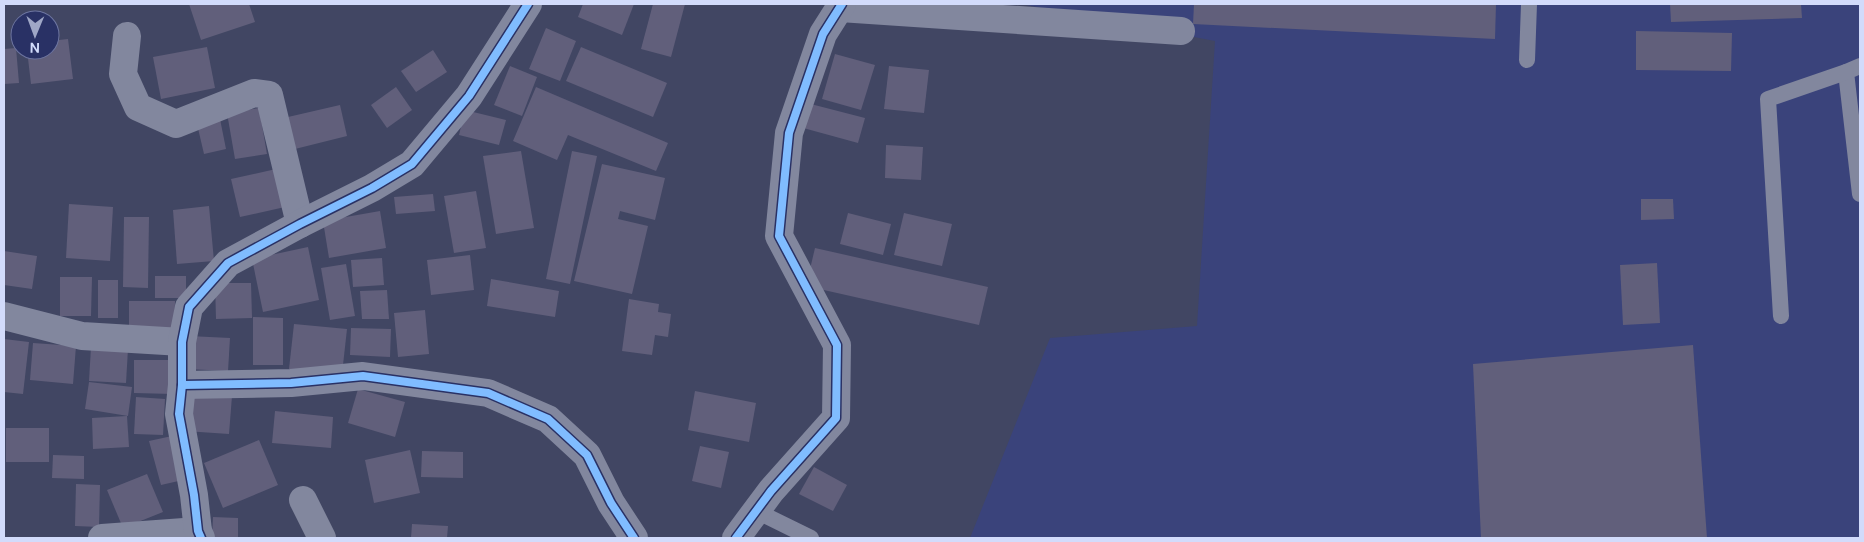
<svg xmlns="http://www.w3.org/2000/svg" width="1864" height="542" viewBox="0 0 1864 542" font-family="'DM Sans',sans-serif">
<style>
.built{fill:#3a437b}
.building{fill:#615f7b}
.lines{fill:none;stroke-linecap:round;stroke-linejoin:round}
.service{stroke:#82879e;stroke-width:16}
.minor{stroke:#82879e;stroke-width:28}
.tertiary{stroke:#82879e;stroke-width:28}
.cycleway-casing{stroke:#293165;stroke-width:11}
.cycleway{stroke:#80bcff;stroke-width:8}
</style>
<rect width="100%" height="100%" fill="#414663"/>
<path class="built" d="M 1021,4 L 1860,4 L 1860,538 L 970,538 L 1050,338 L 1197,326 L 1215,41 Z"/>
<g class="building">
<path d="M 189,4 L 249,4 L 255,22 L 201,40 Z"/>
<path d="M 583,4 L 634,4 L 622,35 L 578,17 Z"/>
<path d="M 653,4 L 685,4 L 671,57 L 641,49 Z"/>
<path d="M 1194,4 L 1496,4 L 1495,39 L 1193,24 Z"/>
<path d="M 1670,4 L 1801,4 L 1802,18 L 1671,22 Z"/>
<path d="M 546,28 L 576,41 L 560,81 L 529,69 Z"/>
<path d="M 1636,31 L 1732,33 L 1731,71 L 1636,70 Z"/>
<path d="M 68,39 L 73,79 L 31,84 L 27,50 L 50,50 L 50,41 Z"/>
<path d="M 207,47 L 215,88 L 161,99 L 153,57 Z"/>
<path d="M 581,47 L 667,83 L 653,117 L 566,81 Z"/>
<path d="M 16,48 L 19,83 L 4,84 L 4,49 Z"/>
<path d="M 433,50 L 447,72 L 416,92 L 401,71 Z"/>
<path d="M 835,54 L 875,65 L 861,110 L 822,99 Z"/>
<path d="M 510,66 L 537,77 L 522,116 L 494,105 Z"/>
<path d="M 889,66 L 929,70 L 924,113 L 884,109 Z"/>
<path d="M 396,87 L 412,110 L 387,128 L 371,105 Z"/>
<path d="M 536,87 L 668,143 L 656,171 L 568,135 L 557,160 L 513,141 Z"/>
<path d="M 803,102 L 865,118 L 858,143 L 796,126 Z"/>
<path d="M 340,105 L 347,136 L 295,149 L 288,117 Z"/>
<path d="M 259,108 L 267,154 L 235,159 L 227,113 Z"/>
<path d="M 465,110 L 506,120 L 499,145 L 459,135 Z"/>
<path d="M 220,119 L 226,149 L 204,154 L 197,124 Z"/>
<path d="M 886,145 L 923,147 L 921,180 L 885,178 Z"/>
<path d="M 521,151 L 534,228 L 496,234 L 483,156 Z"/>
<path d="M 572,151 L 597,156 L 570,284 L 546,279 Z"/>
<path d="M 602,164 L 665,178 L 655,220 L 620,211 L 618,219 L 648,226 L 632,294 L 574,281 Z"/>
<path d="M 276,169 L 285,207 L 240,217 L 231,179 Z"/>
<path d="M 476,191 L 486,248 L 454,253 L 444,196 Z"/>
<path d="M 433,194 L 435,211 L 396,214 L 394,197 Z"/>
<path d="M 1641,199 L 1673,199 L 1674,219 L 1641,220 Z"/>
<path d="M 69,204 L 113,207 L 110,261 L 66,258 Z"/>
<path d="M 209,206 L 214,261 L 177,264 L 173,210 Z"/>
<path d="M 380,211 L 386,248 L 329,258 L 323,221 Z"/>
<path d="M 848,213 L 891,224 L 883,255 L 840,244 Z"/>
<path d="M 904,213 L 952,224 L 942,266 L 894,255 Z"/>
<path d="M 124,217 L 149,217 L 148,288 L 123,287 Z"/>
<path d="M 308,247 L 319,300 L 263,312 L 252,259 Z"/>
<path d="M 815,248 L 988,287 L 979,325 L 806,286 Z"/>
<path d="M 4,251 L 37,256 L 32,289 L 4,285 Z"/>
<path d="M 470,255 L 474,290 L 431,295 L 427,260 Z"/>
<path d="M 382,258 L 384,285 L 353,287 L 351,260 Z"/>
<path d="M 1657,263 L 1660,323 L 1623,325 L 1620,265 Z"/>
<path d="M 346,264 L 355,316 L 330,320 L 321,268 Z"/>
<rect x="155" y="276" width="31" height="22"/>
<path d="M 60,277 L 92,277 L 91,316 L 60,316 Z"/>
<path d="M 491,279 L 559,291 L 555,317 L 487,306 Z"/>
<rect x="98" y="280" width="20" height="38"/>
<path d="M 215,283 L 251,283 L 252,318 L 216,319 Z"/>
<path d="M 387,290 L 389,319 L 362,319 L 360,291 Z"/>
<path d="M 629,299 L 659,304 L 658,312 L 671,314 L 668,337 L 655,335 L 652,355 L 622,351 Z"/>
<path d="M 129,301 L 175,301 L 174,334 L 129,334 Z"/>
<path d="M 425,310 L 429,354 L 398,357 L 394,313 Z"/>
<path d="M 253,317 L 283,318 L 283,365 L 253,365 Z"/>
<path d="M 294,324 L 347,329 L 342,374 L 289,369 Z"/>
<path d="M 351,328 L 391,329 L 390,357 L 350,355 Z"/>
<path d="M 189,336 L 230,338 L 228,371 L 187,369 Z"/>
<path d="M 4,339 L 29,342 L 23,394 L 4,392 Z"/>
<path d="M 33,343 L 76,346 L 73,384 L 30,380 Z"/>
<path d="M 1693,345 L 1707,538 L 1481,538 L 1473,364 Z"/>
<path d="M 91,347 L 128,349 L 126,383 L 89,381 Z"/>
<path d="M 134,360 L 174,360 L 173,394 L 134,393 Z"/>
<path d="M 89,382 L 132,387 L 128,416 L 85,409 Z"/>
<path d="M 358,389 L 405,402 L 395,437 L 348,423 Z"/>
<path d="M 695,391 L 756,403 L 749,442 L 688,430 Z"/>
<path d="M 188,393 L 232,396 L 229,434 L 185,431 Z"/>
<path d="M 136,397 L 165,399 L 163,435 L 134,434 Z"/>
<path d="M 275,411 L 333,417 L 331,448 L 272,443 Z"/>
<path d="M 127,416 L 129,447 L 93,449 L 92,418 Z"/>
<rect x="6" y="428" width="43" height="34"/>
<path d="M 172,436 L 183,480 L 161,485 L 149,441 Z"/>
<path d="M 259,440 L 278,485 L 223,508 L 204,463 Z"/>
<path d="M 700,446 L 729,452 L 721,488 L 692,481 Z"/>
<path d="M 410,450 L 420,493 L 374,503 L 365,460 Z"/>
<path d="M 422,451 L 463,452 L 463,478 L 421,477 Z"/>
<path d="M 53,455 L 84,456 L 84,479 L 52,478 Z"/>
<path d="M 814,467 L 847,485 L 833,511 L 799,494 Z"/>
<path d="M 147,474 L 163,512 L 123,528 L 107,490 Z"/>
<path d="M 76,484 L 100,485 L 99,527 L 75,526 Z"/>
<path d="M 213,517 L 238,518 L 238,538 L 212,538 Z"/>
<path d="M 412,524 L 448,526 L 447,538 L 411,538 Z"/>
</g>
<g class="lines">
<g class="service">
<path d="M 1527,60 L 1529,4"/>
<path d="M 1860,66 L 1846,72 L 1860,194"/>
<path d="M 1781,316 L 1768,99 L 1846,72"/>
<path d="M 756,511 L 811,538"/>
</g>
<g class="minor">
<path d="M 840,8 L 1181,31"/>
<path d="M 127,36 L 123,74 L 138,107 L 176,124 L 254,93 L 269,95 L 300,224"/>
<path d="M 4,316 L 82,336 L 182,342"/>
<path d="M 182,385 L 291,383 L 363,376 L 488,393 L 548,419 L 587,455 L 611,503 L 634,538"/>
<path d="M 303,500 L 322,538"/>
<path d="M 102,538 L 198,531"/>
<path d="M 201,538 L 198,531 L 194,495 L 179,414 L 182,385 L 182,342 L 189,307 L 228,263 L 300,224 L 372,188 L 412,164 L 469,96 L 528,4"/>
</g>
<path class="tertiary" d="M 736,538 L 771,491 L 836,418 L 837,345 L 779,236 L 789,133 L 823,34 L 842,4"/>
<g class="cycleway-casing">
<g id="cycleway">
<path d="M 182,385 L 291,383 L 363,376 L 488,393 L 548,419 L 587,455 L 611,503 L 634,538"/>
<path d="M 201,538 L 198,531 L 194,495 L 179,414 L 182,385 L 182,342 L 189,307 L 228,263 L 300,224 L 372,188 L 412,164 L 469,96 L 528,4"/>
<path d="M 736,538 L 771,491 L 836,418 L 837,345 L 779,236 L 789,133 L 823,34 L 842,4"/>
</g>
</g>
<use href="#cycleway" class="cycleway"/>
</g>
<rect width="1864" height="542" fill="none" stroke="#d2dbfb" stroke-width="10"/>
<g transform="translate(35 35) rotate(181)"><circle r="24" fill="#293165" stroke="#6d75a1"/>
<path d="M0-4L9 19L0 12L-9 19Z" fill="#9fa7c6"/>
<text y="-8" font-size="14" font-weight="bold" text-anchor="middle" fill="#d2dbfb">N</text>
</g>
</svg>
